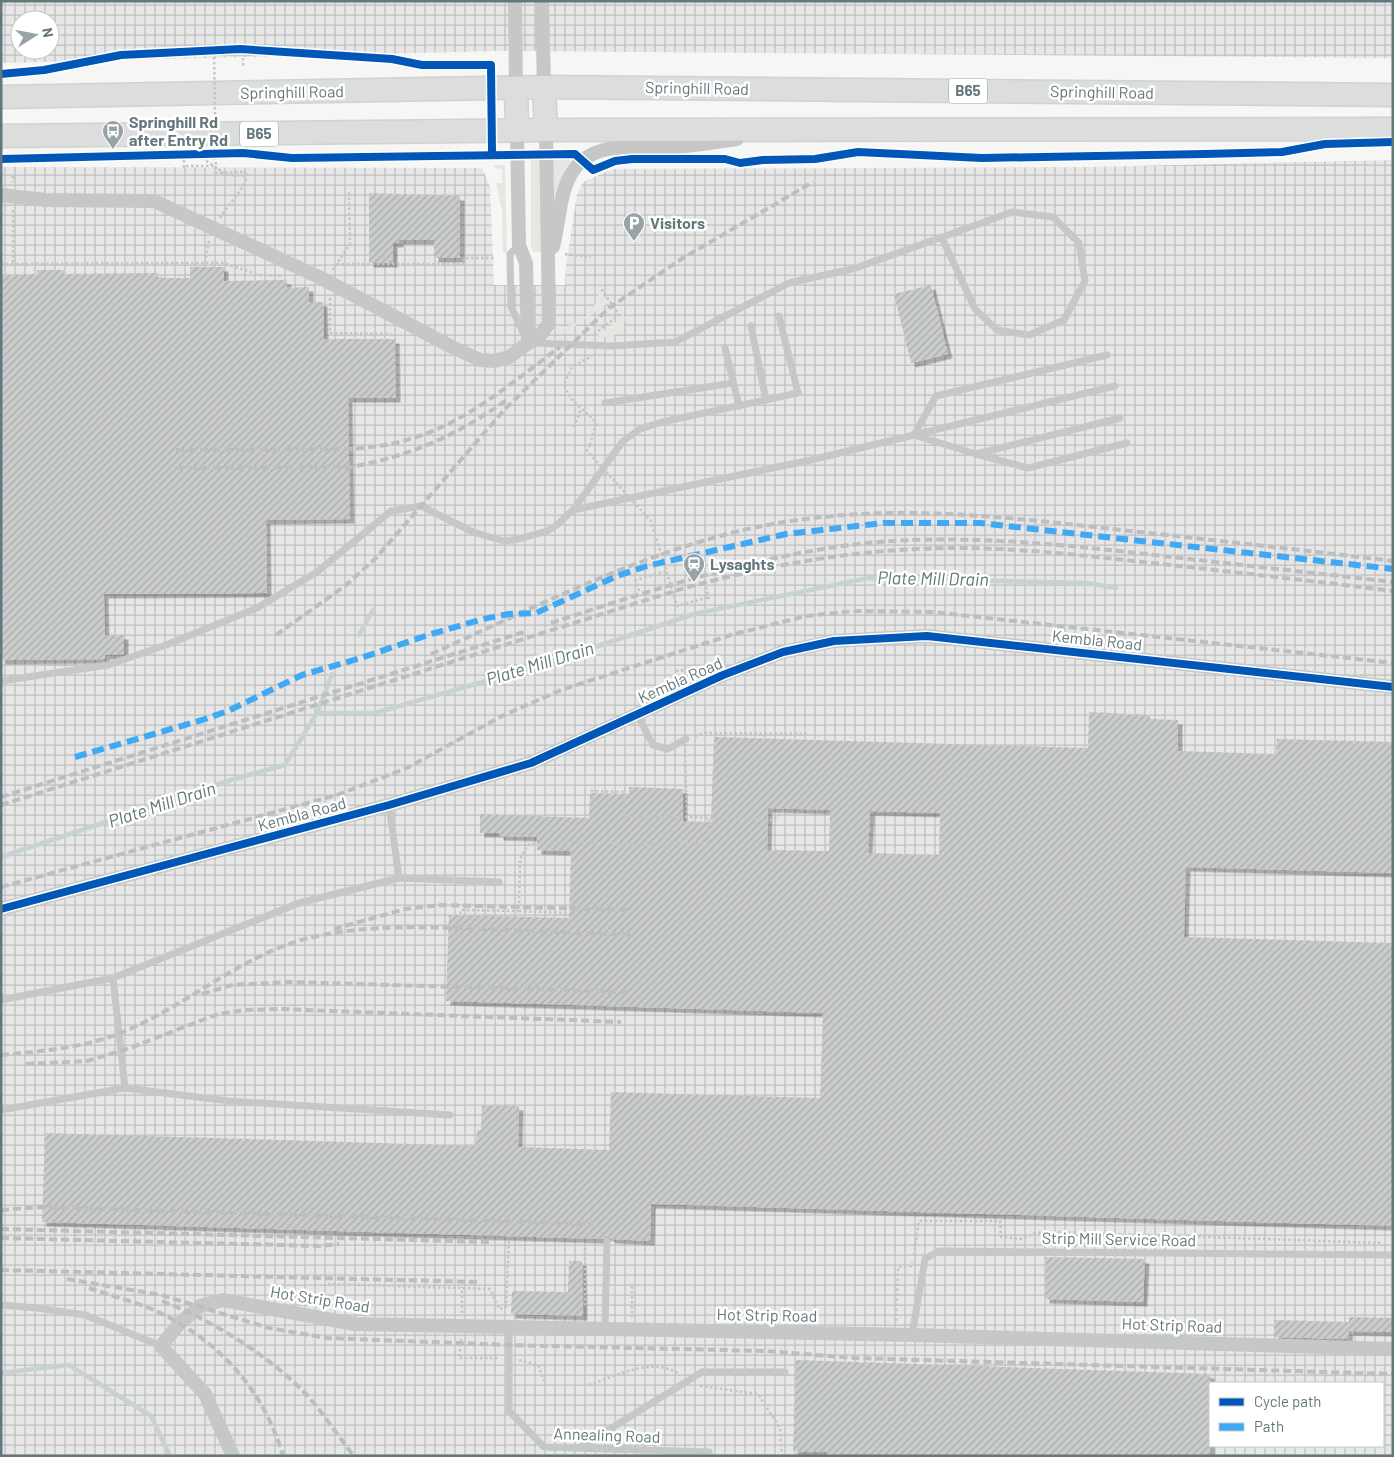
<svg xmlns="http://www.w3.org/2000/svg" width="1394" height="1457" viewBox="0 0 1394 1457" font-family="Barlow,sans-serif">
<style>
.industrial{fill:url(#industrial-grid);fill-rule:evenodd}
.green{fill:#e5e7e2}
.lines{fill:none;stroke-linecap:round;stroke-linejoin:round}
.stream{stroke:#c8d2d3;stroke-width:4.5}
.building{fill:url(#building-hatch);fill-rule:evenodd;filter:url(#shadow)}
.primary-casing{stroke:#d1d2d2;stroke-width:25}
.path{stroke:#c4c6c6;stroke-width:2.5;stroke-dasharray:2.5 2.5;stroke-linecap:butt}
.service{stroke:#c6c8c8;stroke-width:7}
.minor{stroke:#c6c8c8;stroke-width:14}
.primary{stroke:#dcdddd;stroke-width:22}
.rail{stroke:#bcbebf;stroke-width:4;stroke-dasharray:8 4;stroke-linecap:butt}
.path-bridge{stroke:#c4c6c6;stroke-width:2.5;stroke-dasharray:2.5 2.5;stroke-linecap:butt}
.quiet{stroke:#3fa9f5;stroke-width:6;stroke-dasharray:12 6;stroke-linecap:butt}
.cycleway-casing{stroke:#fff;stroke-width:11}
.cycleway{stroke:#0057b8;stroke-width:8}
.labels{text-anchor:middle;stroke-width:5;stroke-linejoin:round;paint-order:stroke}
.shield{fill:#fff;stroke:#92a0a3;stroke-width:1}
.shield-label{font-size:15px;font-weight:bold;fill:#64777c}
.street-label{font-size:16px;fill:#64777c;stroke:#fff}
.poi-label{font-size:16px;font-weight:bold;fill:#64777c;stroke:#fff;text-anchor:start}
.water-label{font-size:18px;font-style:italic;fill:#5f7677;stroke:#fff}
</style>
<defs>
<pattern id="industrial-grid" width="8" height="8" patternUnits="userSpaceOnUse" patternTransform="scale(1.25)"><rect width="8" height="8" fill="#e6e7e6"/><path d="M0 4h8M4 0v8" fill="none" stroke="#bec0bf"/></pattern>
<pattern id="building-hatch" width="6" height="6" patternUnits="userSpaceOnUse" patternTransform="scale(1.25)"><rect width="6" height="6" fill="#cbcdcd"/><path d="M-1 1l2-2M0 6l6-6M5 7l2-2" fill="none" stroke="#a8abab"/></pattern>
<filter id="shadow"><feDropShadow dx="4.5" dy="4.5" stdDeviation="0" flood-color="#0004"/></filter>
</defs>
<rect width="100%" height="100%" fill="#f6f6f5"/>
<g class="industrial">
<path d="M 1,1 L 1393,1 L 1393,58 L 498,51 L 1,63 ZM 20,20 L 50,20 L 50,50 L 20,50 Z"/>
<path d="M 1393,160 L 1393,1456 L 1,1456 L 1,167 L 482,168 L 490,187 L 494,285 L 565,285 L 566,265 L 577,195 L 583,182 L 613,169 L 1091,167 ZM 1210,1383 L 1383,1383 L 1383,1446 L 1210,1446 Z"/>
</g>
<g class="green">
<path d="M 571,156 L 572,159 C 556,180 556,201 554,226 L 553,157 Z"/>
<path d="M 531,157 L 540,157 L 542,252 L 534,252 L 531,247 Z"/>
<path d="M 494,165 L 505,165 L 507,253 L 503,253 L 502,210 L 496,183 L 502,183 L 502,169 L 495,168 Z"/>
<path d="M 599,288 L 608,303 L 565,333 L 564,327 C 583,323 598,308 599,288 Z"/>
<path d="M 621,308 L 625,318 L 623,331 L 611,337 L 596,337 L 622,317 L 619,309 Z"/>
</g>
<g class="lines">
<g class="stream">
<path d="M 359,635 L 373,610"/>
<path d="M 317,713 L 332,674"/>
<path d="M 1,857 L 231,780 L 285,765 L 317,713 L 375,713 L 538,666 L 694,614 L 868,578 L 1087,583 L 1116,588"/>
<path d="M 1,1373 L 69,1365 L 151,1416 L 170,1456"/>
</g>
</g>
<g class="building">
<path d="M 369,193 L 460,196 L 460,258 L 434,258 L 434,240 L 399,240 L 399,243 L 393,243 L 393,263 L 369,263 Z"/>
<path d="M 190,267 L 224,267 L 224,281 L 287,280 L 287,288 L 309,287 L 309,302 L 323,302 L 324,339 L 395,339 L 396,398 L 348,398 L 350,519 L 266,520 L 267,593 L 104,594 L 105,635 L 124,635 L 124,654 L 105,655 L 105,659 L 1,660 L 1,275 L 37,274 L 37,270 L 64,270 L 64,274 L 158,273 L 158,278 L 190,278 Z"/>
<path d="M 931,285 L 948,354 L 911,363 L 894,294 Z"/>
<path d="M 1089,712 L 1150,715 L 1150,719 L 1178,720 L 1178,751 L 1276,754 L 1277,739 L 1393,742 L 1393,873 L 1186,867 L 1184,937 L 1393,943 L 1393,1226 L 651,1204 L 650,1241 L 612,1239 L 608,1236 L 602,1239 L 42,1222 L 45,1133 L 476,1146 L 477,1130 L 481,1130 L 482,1105 L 519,1106 L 518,1147 L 609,1150 L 611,1092 L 820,1098 L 823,1013 L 446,1001 L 449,915 L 569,918 L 571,851 L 537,850 L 537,837 L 499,836 L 499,833 L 480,833 L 480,814 L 589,818 L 590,793 L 629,794 L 629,787 L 683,789 L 683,821 L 711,822 L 714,737 L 1088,748 ZM 768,808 L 830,810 L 829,851 L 767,850 ZM 870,811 L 940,813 L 939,855 L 868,853 Z"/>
<path d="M 1046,1257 L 1145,1259 L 1143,1302 L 1045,1299 Z"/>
<path d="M 569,1261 L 582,1261 L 583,1316 L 511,1314 L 512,1291 L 568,1292 Z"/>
<path d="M 1349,1317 L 1393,1318 L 1393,1332 L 1349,1331 Z"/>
<path d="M 1274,1320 L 1349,1322 L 1348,1339 L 1274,1337 Z"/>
<path d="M 796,1360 L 1210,1374 L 1210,1456 L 827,1456 L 827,1452 L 793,1451 Z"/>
</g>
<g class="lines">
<g class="primary-casing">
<g id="primary">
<path d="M 544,87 L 546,130"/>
<path d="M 516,88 L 517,131"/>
<path d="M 1,97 L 544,87 L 1393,95"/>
<path d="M 1,136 L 546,130 L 1393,129"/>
</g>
</g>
<g class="path">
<path d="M 214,52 L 243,52 L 243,66"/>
<path d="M 184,155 L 184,167 L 186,166"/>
<path d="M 198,155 L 227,175 L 247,176"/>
<path d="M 13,176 L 13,182"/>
<path d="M 13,210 L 13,264"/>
<path d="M 220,218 C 228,203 247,189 247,172 L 243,172"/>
<path d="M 565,254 L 591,257"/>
<path d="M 205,263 L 209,240"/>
<path d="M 1,264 L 224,263 L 259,275 L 281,276"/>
<path d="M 337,264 L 464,264 L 464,258 L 496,258"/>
<path d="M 333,270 L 350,244 L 349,192"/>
<path d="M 330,298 L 330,333 L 391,334"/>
<path d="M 594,334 L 619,315 L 600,287"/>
<path d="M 574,427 L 581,409"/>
<path d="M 590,445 L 596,423 C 586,410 568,402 564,384 L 572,367 L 592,356"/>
<path d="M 706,587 L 709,600"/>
<path d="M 639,591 L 636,580 L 667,571"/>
<path d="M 681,605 L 709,597"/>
<path d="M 676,671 L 686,670 L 686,668"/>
<path d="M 695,736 L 704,733 L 807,734"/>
<path d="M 685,750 L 687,817 L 773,820 L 786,810"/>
<path d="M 591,791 L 625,792 L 624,817 L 687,817"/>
<path d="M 551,841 L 657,845 L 674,841 L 708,844 L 709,818"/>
<path d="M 519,911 L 569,913"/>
<path d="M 460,914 L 461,910 L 519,911 L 520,859 L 528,845 L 537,842"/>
<path d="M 585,1243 L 585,1307"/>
<path d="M 914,1255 L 919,1221 L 1000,1221 L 1001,1237 L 1022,1239 L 1035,1233 L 1057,1232 L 1383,1243"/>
<path d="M 328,1284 L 490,1289 L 499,1309 L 506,1307 L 509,1239"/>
<path d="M 632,1286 L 632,1317"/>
<path d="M 462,1313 L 462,1287"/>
<path d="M 896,1321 L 898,1267 L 911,1266 L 912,1262"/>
<path d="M 461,1339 L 459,1358 L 499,1358"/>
<path d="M 519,1360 L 538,1365 L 546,1385"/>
<path d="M 589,1385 C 616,1376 651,1357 678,1373"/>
<path d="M 700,1386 L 758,1394 L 780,1428 L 782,1456"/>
</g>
<g class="service">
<path d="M 519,245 L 510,254 L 511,307 L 524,335"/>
<path d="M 751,326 L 766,400"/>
<path d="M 532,343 L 613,346 L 675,342 L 789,283 L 856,268 L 1012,212 L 1053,217 L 1079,243 L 1085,281 L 1064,320 L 1029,335 L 997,330 L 975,309 L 942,238"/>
<path d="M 725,348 L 739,406"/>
<path d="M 1107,355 L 936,396 L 914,435 L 976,454 L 1120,418"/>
<path d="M 605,403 L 733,383"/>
<path d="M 976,454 L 1028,468 L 1127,443"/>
<path d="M 573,510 L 811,460 L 1115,386"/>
<path d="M 1,681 L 108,665 L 166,645 L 257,608 L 317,572 L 391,511 L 421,506 L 473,532 L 504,541 L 519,539 L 547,531 L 557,525 L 573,510 L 623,441 L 640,429 L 662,422 L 798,393 L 779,316"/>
<path d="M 637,714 L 653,745 L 668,749 L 686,739"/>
<path d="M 389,805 L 399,878 L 499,882"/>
<path d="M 113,978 L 125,1088 L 229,1101 L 450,1115"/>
<path d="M 1,1000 L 113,978 L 299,903 L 399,878"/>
<path d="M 1,1110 L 125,1088"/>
<path d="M 1,1305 L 37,1308 L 85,1315 L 161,1346"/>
<path d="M 509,1327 L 509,1411 L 544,1447 L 709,1452 L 709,1456"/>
<path d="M 605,1329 L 607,1241"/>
<path d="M 912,1335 L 925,1259 L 939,1251 L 1393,1255"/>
<path d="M 579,1448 L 702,1372 L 785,1372"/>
</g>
<g class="minor">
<path d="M 515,1 L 516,88"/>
<path d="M 542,1 L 544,87"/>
<path d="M 517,131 L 519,245 L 526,263 L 528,343"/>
<path d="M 1,195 L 46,200 L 154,201 L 319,277 L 452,347 L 480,360 L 495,361 L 509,357 L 542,333 L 549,323 L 546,130"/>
<path d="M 553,247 C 559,224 559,197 570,176 C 590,137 640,149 675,147 C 696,145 716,142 737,139"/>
<path d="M 1,909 L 389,805 L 531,763 L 723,675 L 783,652 L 834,641 L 927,636 L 1393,687"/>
<path d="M 233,1456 L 205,1394 L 161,1346 L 179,1324 L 200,1306 L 223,1300 L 354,1324 L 912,1335 L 1393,1349"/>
</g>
<use href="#primary" class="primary"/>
<g class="rail">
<path d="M 176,450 L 353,449 C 373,447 391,445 410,439 C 466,423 514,381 560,347"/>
<path d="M 177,468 L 351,467 C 411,456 458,435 508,399"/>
<path d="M 551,623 C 655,589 757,555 867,543 C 962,534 1059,544 1154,555 C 1233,564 1313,573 1393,582"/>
<path d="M 276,635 L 345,586 L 375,559 L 505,409 L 609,308 L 683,258 L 813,182"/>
<path d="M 431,654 C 532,609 628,559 735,532 C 865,500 990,515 1121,530 C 1212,540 1302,550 1393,561"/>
<path d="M 1,797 L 527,631"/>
<path d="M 1,805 L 681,589 C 772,564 862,548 957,548 C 1022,548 1088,556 1152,563 C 1233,572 1313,581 1393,591"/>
<path d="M 1,887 L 337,795 L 407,768 L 502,716 L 561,690 L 731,635 L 806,616 L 853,611 L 933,612 L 1393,663"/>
<path d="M 334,929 L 405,909 L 441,905 L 631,910"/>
<path d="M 202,994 L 232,985 L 290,982 L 628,992"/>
<path d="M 1,1055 C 43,1051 84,1048 123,1032 C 186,1006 239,957 305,939 C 362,924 425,927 483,929 C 533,931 584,933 634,935"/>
<path d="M 26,1064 L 87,1061 L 130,1048 L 218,1014 L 245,1010 L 280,1009 L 621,1022"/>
<path d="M 1,1210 L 40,1207 L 593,1224"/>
<path d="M 1,1229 L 489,1242"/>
<path d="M 1,1238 L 321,1246 L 339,1244"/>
<path d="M 1,1270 L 479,1282"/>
<path d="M 67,1279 L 161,1295 L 269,1328 L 327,1338 L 508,1345 L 766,1351 L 855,1358 L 1393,1374"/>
<path d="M 89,1288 C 115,1297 144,1304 168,1317 C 225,1347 265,1394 283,1456"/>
<path d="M 162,1301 C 213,1321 265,1353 304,1392 C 322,1411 337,1435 354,1456"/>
</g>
<g class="path-bridge">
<path d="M 214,52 L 216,173 L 243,172"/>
<path d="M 186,166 L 216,166"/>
<path d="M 590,445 L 587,451 L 651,521 L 677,606 L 681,605"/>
</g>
<path class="quiet" d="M 75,757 L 202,720 L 228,711 L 302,675 L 361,658 L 428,635 L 483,619 L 509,614 L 536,613 L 617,576 L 647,566 L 786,534 L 884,523 L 980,523 L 1393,569"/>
<g class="cycleway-casing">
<g id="cycleway">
<path d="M 1,74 L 44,70 L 121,55 L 240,49 L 392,59 L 422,65 L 491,65 L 492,154"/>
<path d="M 1,159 L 243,153 L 292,158 L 575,154 L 593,170 L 615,161 L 632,159 L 725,159 L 740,163 L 763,160 L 815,159 L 858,152 L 982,158 L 1204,154 L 1282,152 L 1325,144 L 1393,142"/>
<path d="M 1,909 L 389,805 L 531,763 L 723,675 L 783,652 L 834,641 L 927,636 L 1393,687"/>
</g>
</g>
<use href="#cycleway" class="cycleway"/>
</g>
<defs>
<g id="bus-pin" transform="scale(1.125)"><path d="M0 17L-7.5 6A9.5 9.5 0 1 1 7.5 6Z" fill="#97a3a6" stroke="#fff"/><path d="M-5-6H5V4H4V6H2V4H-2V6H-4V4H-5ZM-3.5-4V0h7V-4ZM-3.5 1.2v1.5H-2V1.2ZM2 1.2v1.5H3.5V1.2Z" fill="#fff"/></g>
<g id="parking-pin" transform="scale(1.125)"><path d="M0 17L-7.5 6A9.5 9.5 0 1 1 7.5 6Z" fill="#97a3a6" stroke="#fff"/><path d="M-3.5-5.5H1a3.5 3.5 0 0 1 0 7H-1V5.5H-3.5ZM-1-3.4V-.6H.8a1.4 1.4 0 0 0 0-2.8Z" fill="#fff"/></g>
<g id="station-pin" transform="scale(1.125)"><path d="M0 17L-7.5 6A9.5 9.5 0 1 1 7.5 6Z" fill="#97a3a6" stroke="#fff"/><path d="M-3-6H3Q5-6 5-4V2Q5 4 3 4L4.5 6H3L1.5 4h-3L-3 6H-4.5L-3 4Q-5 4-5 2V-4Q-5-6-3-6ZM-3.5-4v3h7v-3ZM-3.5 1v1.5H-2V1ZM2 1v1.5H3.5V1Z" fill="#fff"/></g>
</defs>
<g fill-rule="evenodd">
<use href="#bus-pin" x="113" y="131"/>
<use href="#parking-pin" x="634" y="223"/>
<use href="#station-pin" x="694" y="564"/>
</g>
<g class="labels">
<g class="shield">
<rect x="949" y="78.5" width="38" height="25" rx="4"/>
<rect x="240" y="121.5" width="38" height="25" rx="4"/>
</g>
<g class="shield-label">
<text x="968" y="96">B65</text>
<text x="259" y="139">B65</text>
</g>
<g class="street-label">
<text transform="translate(697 88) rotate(1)" y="6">Springhill Road</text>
<text transform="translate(292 92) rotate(-1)" y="6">Springhill Road</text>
<text transform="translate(1102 92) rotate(1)" y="6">Springhill Road</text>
<text transform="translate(1097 640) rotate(6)" y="6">Kembla Road</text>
<text transform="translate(680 680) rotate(-24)" y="6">Kembla Road</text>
<text transform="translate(302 814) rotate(-15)" y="6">Kembla Road</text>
<text transform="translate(1119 1239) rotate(1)" y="6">Strip Mill Service Road</text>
<text transform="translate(320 1299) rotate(9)" y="6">Hot Strip Road</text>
<text transform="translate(767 1315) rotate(1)" y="6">Hot Strip Road</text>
<text transform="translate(1172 1325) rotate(2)" y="6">Hot Strip Road</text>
<text transform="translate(607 1435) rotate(2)" y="6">Annealing Road</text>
</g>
<g class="poi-label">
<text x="129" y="128">Springhill Rd<tspan x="129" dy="18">after Entry Rd</tspan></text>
<text x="650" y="229">Visitors</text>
<text x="710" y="570">Lysaghts</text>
</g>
<g class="water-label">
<text transform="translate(933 579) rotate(1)" y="6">Plate Mill Drain</text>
<text transform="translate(540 664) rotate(-17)" y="6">Plate Mill Drain</text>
<text transform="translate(162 805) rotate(-18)" y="6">Plate Mill Drain</text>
</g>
</g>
<rect width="1394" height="1457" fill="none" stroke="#64777c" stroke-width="5"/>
<rect x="1209" y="1382" width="175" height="65" fill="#ffffff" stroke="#c1c9cb"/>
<rect x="1219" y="1398" width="25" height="8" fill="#0057b8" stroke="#c1c9cb"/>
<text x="1254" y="1407" font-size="15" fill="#64777c">Cycle path</text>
<rect x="1219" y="1423" width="25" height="8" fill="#3fa9f5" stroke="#c1c9cb"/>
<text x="1254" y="1432" font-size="15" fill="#64777c">Path</text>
<g transform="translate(35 35) rotate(79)"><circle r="24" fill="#ffffff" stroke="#c1c9cb"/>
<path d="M0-4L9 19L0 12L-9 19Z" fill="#97a3a6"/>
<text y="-8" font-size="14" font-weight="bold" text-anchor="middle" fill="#64777c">N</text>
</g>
</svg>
